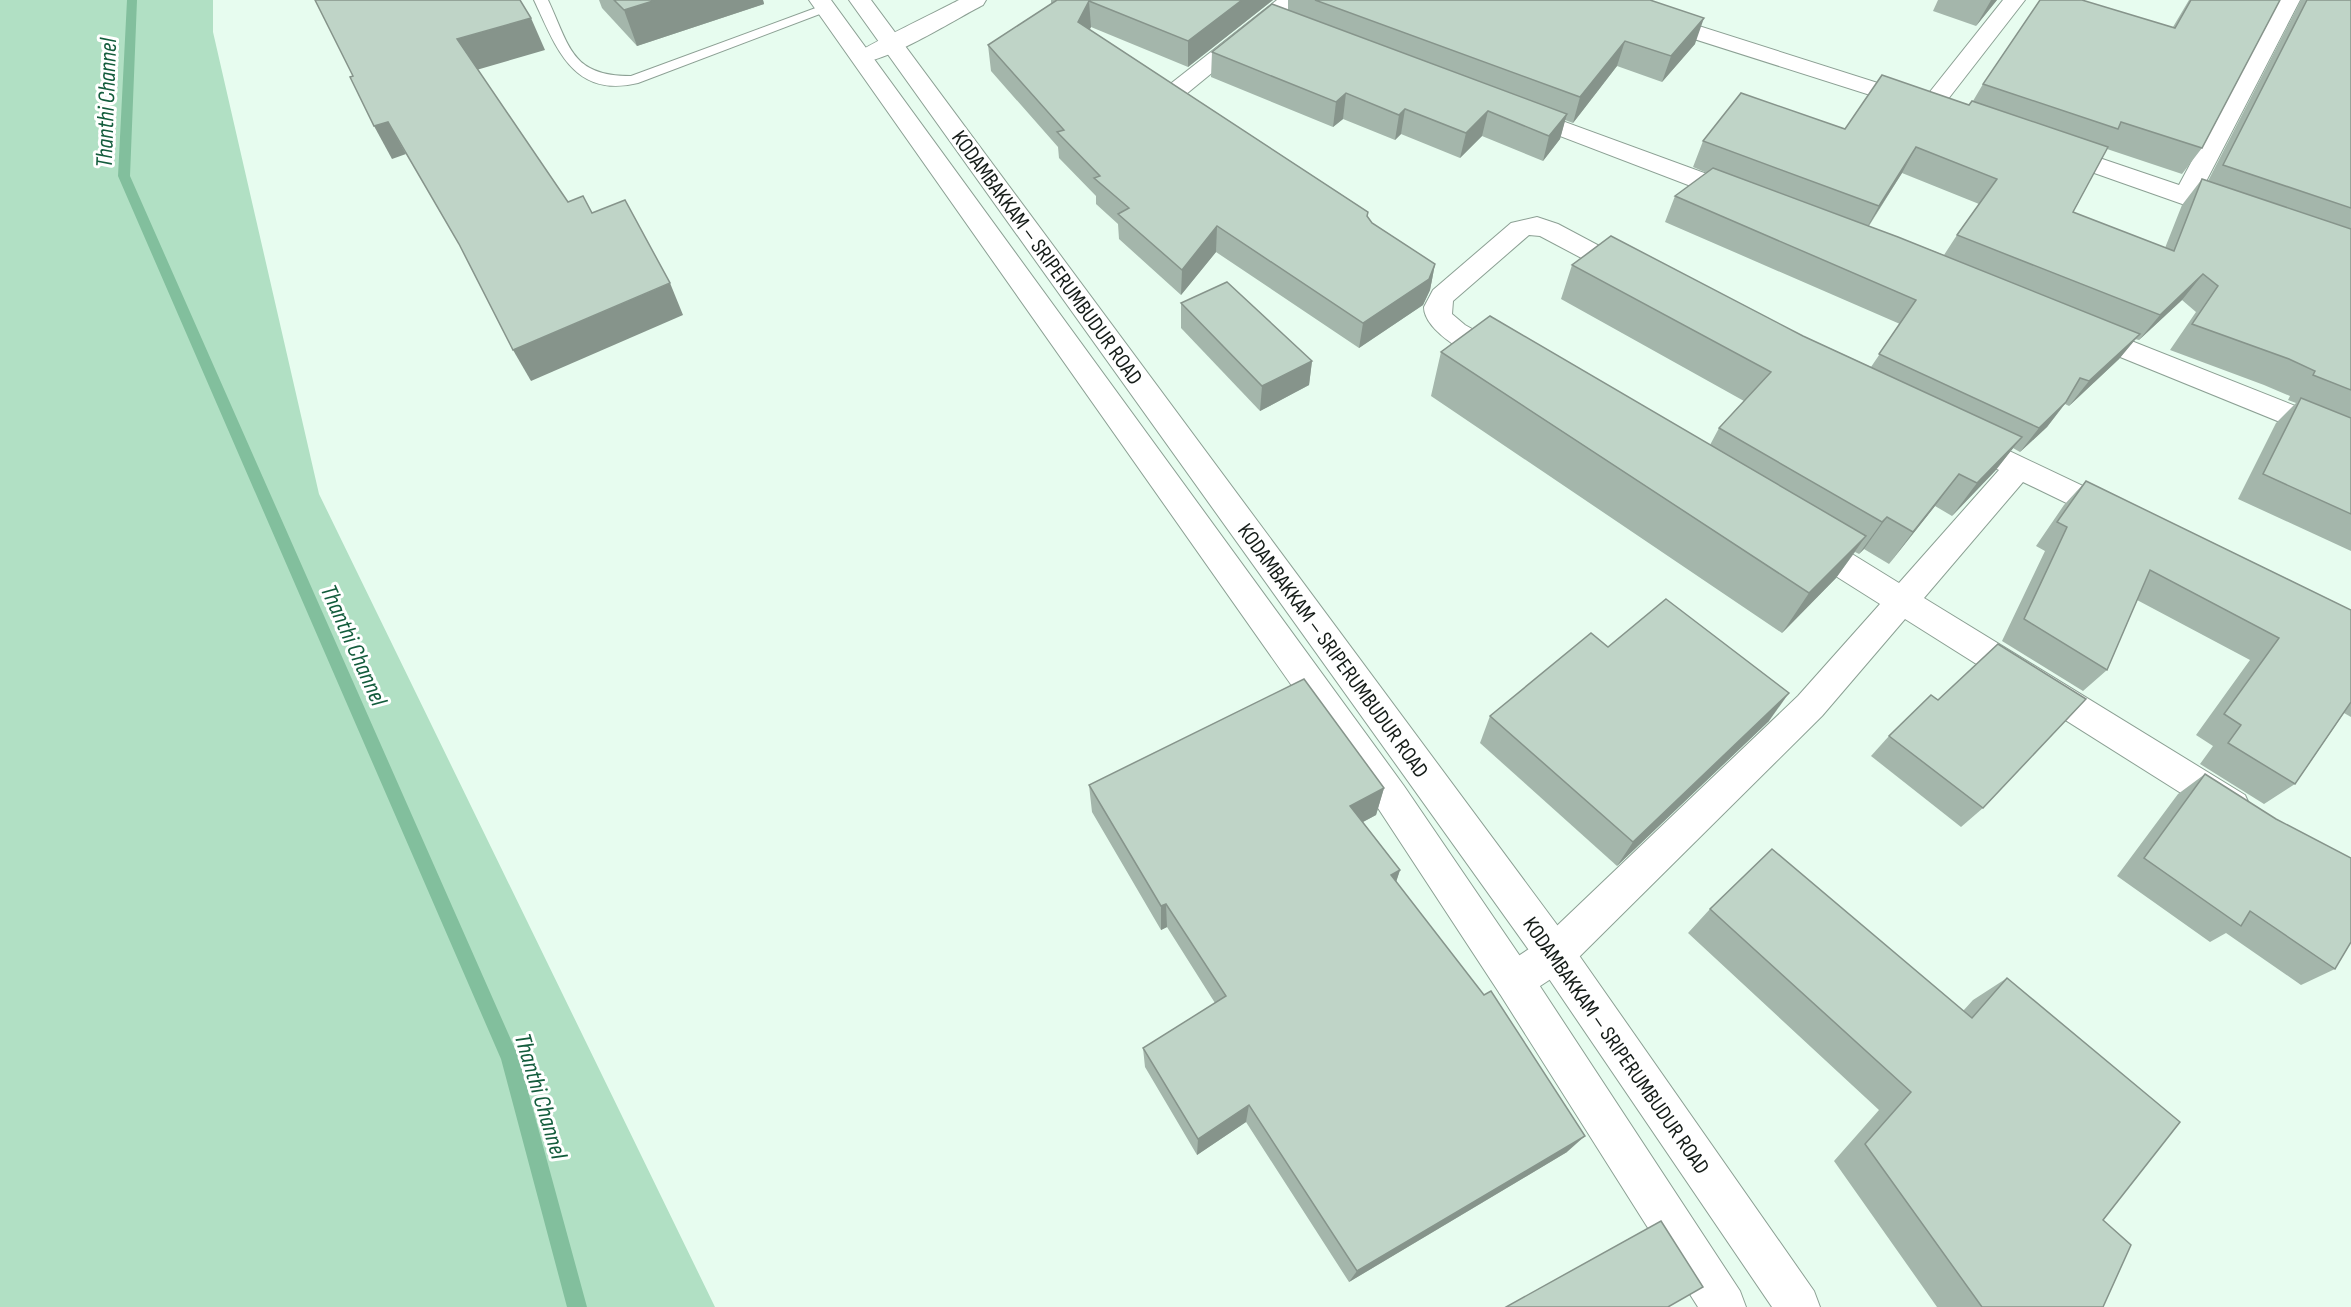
<svg xmlns="http://www.w3.org/2000/svg" width="2351" height="1307" viewBox="0 0 2351 1307" font-family="'Sofia Sans Condensed',sans-serif">
<style>
.green{fill:#b1e0c4}
.lines{fill:none;stroke-linecap:round;stroke-linejoin:round}
.stream{fill:#82bf9d;fill-rule:evenodd}
.service-casing{stroke:#8ca094;stroke-width:2}
.minor-casing{stroke:#8ca094;stroke-width:2}
.tertiary-casing{stroke:#8ca094;stroke-width:2}
.primary-casing{stroke:#8ca094;stroke-width:2}
.service{fill:#fff;fill-rule:evenodd}
.minor{fill:#fff;fill-rule:evenodd}
.tertiary{fill:#fff;fill-rule:evenodd}
.primary{fill:#fff;fill-rule:evenodd}
.wall{fill:#a4b6ab;fill-rule:evenodd}
.shaded-wall{fill:#86948b}
.building{fill:#bfd4c7;stroke:#86948b;stroke-width:1.5}
.labels{text-anchor:middle;stroke-width:6;stroke-linejoin:round;paint-order:stroke}
.street-label{font-size:22px;fill:#151c18;stroke:#fff}
.water-label{font-size:24px;font-style:italic;fill:#135c3c;stroke:#fff}
</style>
<rect width="100%" height="100%" fill="#e7fcef"/>
<path class="green" d="M 0,0 L 213,0 L 213,32 L 319,494 L 715,1307 L 0,1307 Z"/>
<g class="lines">
<path class="stream" d="M 127,0 L 137,0 L 130,176 L 519,1058 L 587,1307 L 567,1307 L 501,1059 L 118,176 Z"/>
<g class="service-casing">
<path id="service" d="M 534,0 L 548,0 C 570,47 571,76 631,76 L 821,6 L 826,5 L 833,9 L 638,83 C 573,99 556,47 534,0 Z"/>
</g>
<g class="minor-casing">
<g id="minor">
<path d="M 1277,0 L 1301,0 L 1185,95 L 1169,95 L 1165,90 L 1169,85 Z"/>
<path d="M 1584,0 L 1617,0 L 1925,98 L 2003,0 L 2025,0 L 1938,112 L 1930,114 L 1587,5 Z"/>
<path d="M 2278,0 L 2300,0 L 2200,193 L 2240,206 L 2244,212 L 2240,218 L 2231,220 L 2222,218 L 2046,156 L 2043,151 L 2046,146 L 2055,144 L 2064,146 L 2179,185 Z"/>
<path d="M 1521,106 L 1748,189 L 1751,195 L 1748,201 L 1739,203 L 1730,201 L 1513,118 L 1509,113 L 1513,108 Z"/>
<path d="M 1537,217 L 1558,224 L 1639,267 L 1643,273 L 1639,279 L 1630,282 L 1621,279 L 1540,236 L 1529,235 L 1453,301 L 1452,314 L 1465,325 L 1511,351 L 1515,358 L 1511,365 L 1501,368 C 1478,361 1424,333 1424,307 L 1433,290 L 1511,223 Z"/>
<path d="M 2086,323 L 2351,428 L 2351,451 L 2076,339 L 2072,332 L 2076,325 Z"/>
<path d="M 1963,429 L 2125,506 L 2129,514 L 2125,522 L 2114,526 L 2023,482 L 1924,598 L 2245,795 L 2250,806 L 2245,817 L 2232,822 L 2219,817 L 1905,619 L 1822,716 L 1569,967 L 1528,994 L 1514,1000 L 1500,994 L 1495,981 L 1500,968 L 1541,941 L 1798,696 L 1880,604 L 1796,551 L 1791,542 L 1796,533 L 1807,530 L 1818,533 L 1899,583 L 1999,470 L 1953,448 L 1948,440 L 1953,432 Z"/>
</g>
</g>
<g class="tertiary-casing">
<path id="tertiary" d="M 959,0 L 986,0 L 983,5 C 957,18 879,68 854,62 L 851,57 C 855,51 944,8 959,0 Z"/>
</g>
<g class="primary-casing">
<g id="primary">
<path d="M 809,0 L 831,0 L 1404,786 L 1528,968 L 1740,1291 L 1746,1307 L 1698,1307 L 1500,994 L 1378,808 Z"/>
<path d="M 849,0 L 871,0 L 1569,941 L 1814,1291 L 1820,1307 L 1772,1307 L 1541,967 Z"/>
</g>
</g>
<use href="#service" class="service"/>
<use href="#minor" class="minor"/>
<use href="#tertiary" class="tertiary"/>
<use href="#primary" class="primary"/>
</g>
<g class="wall">
<path d="M 599,0 L 763,0 L 764,4 L 637,46 L 602,8 Z"/>
<path d="M 1051,0 L 1273,0 L 1188,67 L 1091,27 L 1089,30 L 1368,212 L 1368,217 L 1372,223 L 1435,264 L 1430,290 L 1423,305 L 1359,348 L 1216,252 L 1181,295 L 1119,239 L 1118,224 L 1096,204 L 1096,196 L 1059,158 L 1058,147 L 991,71 L 988,45 L 1051,4 Z"/>
<path d="M 1288,0 L 1650,0 L 1695,44 L 1662,82 L 1617,66 L 1573,123 L 1565,120 L 1560,139 L 1543,161 L 1482,136 L 1460,158 L 1401,134 L 1395,140 L 1343,119 L 1333,127 L 1211,77 L 1212,52 L 1288,10 Z"/>
<path d="M 1938,0 L 1997,0 L 1976,26 L 1933,11 Z"/>
<path d="M 2189,0 L 2280,0 L 2202,148 L 2182,174 L 2107,149 L 2073,212 L 2165,248 L 2182,205 L 2202,179 L 2208,181 L 2301,0 L 2351,0 L 2351,551 L 2238,499 L 2276,423 L 2296,403 L 2288,400 L 2290,396 L 2264,385 L 2170,350 L 2196,312 L 2182,300 L 2139,340 L 2135,339 L 2119,359 L 2069,406 L 2065,404 L 2047,427 L 2020,452 L 2013,448 L 1995,471 L 1952,516 L 1935,506 L 1889,564 L 1864,549 L 1859,554 L 1855,552 L 1836,578 L 1782,633 L 1431,396 L 1441,352 L 1710,445 L 1719,428 L 1744,401 L 1561,299 L 1572,265 L 1803,336 L 1871,367 L 1900,324 L 1665,222 L 1675,196 L 1707,173 L 1693,167 L 1703,141 L 1845,129 L 1969,105 L 1973,101 L 1983,84 L 2173,27 ZM 1902,173 L 1979,204 L 1957,235 L 1944,255 L 1869,226 Z"/>
<path d="M 1181,303 L 1312,361 L 1309,385 L 1260,411 L 1181,328 Z"/>
<path d="M 2086,481 L 2351,610 L 2351,717 L 2344,713 L 2295,784 L 2264,804 L 2200,764 L 2213,746 L 2196,735 L 2250,660 L 2137,600 L 2107,670 L 2083,691 L 2002,641 L 2045,551 L 2036,546 L 2064,505 Z"/>
<path d="M 1608,647 L 1769,721 L 1617,866 L 1480,743 L 1490,716 Z"/>
<path d="M 1938,700 L 1983,808 L 1961,827 L 1871,756 L 1889,736 Z"/>
<path d="M 2205,774 L 2335,969 L 2301,985 L 2226,933 L 2210,942 L 2117,876 L 2178,794 Z"/>
<path d="M 1089,785 L 1384,788 L 1376,815 L 1363,822 L 1400,870 L 1396,882 L 1567,1152 L 1349,1282 L 1246,1122 L 1197,1155 L 1145,1067 L 1143,1048 L 1215,1003 L 1167,927 L 1161,930 L 1092,812 Z"/>
<path d="M 1710,909 L 1963,1011 L 1973,1000 L 2007,978 L 2103,1220 L 2103,1307 L 1937,1307 L 1834,1161 L 1879,1110 L 1688,933 Z"/>
</g>
<g class="shaded-wall">
<path d="M 656,0 L 763,0 L 764,4 L 637,46 L 624,10 Z"/>
<path d="M 1242,0 L 1273,0 L 1188,67 L 1188,41 Z"/>
<path d="M 1991,0 L 1997,0 L 1976,26 L 1990,2 Z"/>
<path d="M 1089,1 L 1091,27 L 1080,48 L 1078,22 Z"/>
<path d="M 531,18 L 545,50 L 473,71 L 457,39 Z"/>
<path d="M 1704,18 L 1695,44 L 1662,82 L 1671,56 Z"/>
<path d="M 1625,41 L 1617,66 L 1573,123 L 1580,97 Z"/>
<path d="M 1346,93 L 1343,119 L 1333,127 L 1336,102 Z"/>
<path d="M 1405,109 L 1401,134 L 1395,140 L 1399,115 Z"/>
<path d="M 1488,111 L 1482,136 L 1460,158 L 1466,133 Z"/>
<path d="M 1567,114 L 1560,139 L 1543,161 L 1549,136 Z"/>
<path d="M 388,122 L 406,154 L 392,159 L 374,126 Z"/>
<path d="M 1916,147 L 1902,173 L 1865,231 L 1879,206 Z"/>
<path d="M 1217,226 L 1216,252 L 1181,295 L 1182,270 Z"/>
<path d="M 1435,264 L 1430,290 L 1423,305 L 1359,348 L 1363,323 Z"/>
<path d="M 2203,274 L 2182,300 L 2139,340 L 2160,315 Z"/>
<path d="M 670,283 L 683,315 L 531,381 L 513,350 Z"/>
<path d="M 2140,334 L 2119,359 L 2069,406 L 2089,381 Z"/>
<path d="M 1312,361 L 1309,385 L 1260,411 L 1262,386 Z"/>
<path d="M 2066,402 L 2047,427 L 2020,452 L 2039,428 Z"/>
<path d="M 2022,437 L 1995,471 L 1952,516 L 1977,483 Z"/>
<path d="M 1959,474 L 1935,506 L 1889,564 L 1913,532 Z"/>
<path d="M 1887,517 L 1864,549 L 1859,554 L 1882,522 Z"/>
<path d="M 1866,536 L 1836,578 L 1782,633 L 1809,593 Z"/>
<path d="M 1789,693 L 1769,721 L 1617,866 L 1633,842 Z"/>
<path d="M 1384,788 L 1376,815 L 1344,832 L 1350,806 Z"/>
<path d="M 1400,870 L 1392,894 L 1391,875 Z"/>
<path d="M 1166,904 L 1167,927 L 1161,930 L 1161,906 Z"/>
<path d="M 1249,1105 L 1246,1122 L 1197,1155 L 1198,1139 Z"/>
<path d="M 1585,1136 L 1567,1152 L 1349,1282 L 1357,1271 Z"/>
</g>
<g class="building">
<path d="M 315,0 L 520,0 L 531,18 L 457,39 L 568,202 L 583,196 L 592,213 L 625,200 L 670,283 L 513,350 L 459,244 L 388,122 L 374,126 L 350,77 L 353,76 Z"/>
<path d="M 614,0 L 656,0 L 624,10 Z"/>
<path d="M 1057,0 L 1242,0 L 1188,41 L 1089,1 L 1078,22 L 1368,212 L 1367,216 L 1372,223 L 1435,264 L 1429,279 L 1363,323 L 1217,226 L 1182,270 L 1118,214 L 1129,208 L 1094,178 L 1100,176 L 1057,132 L 1064,130 L 988,45 Z"/>
<path d="M 1315,0 L 1650,0 L 1704,18 L 1671,56 L 1625,41 L 1580,97 Z"/>
<path d="M 2040,0 L 2082,0 L 2175,28 L 2191,0 L 2280,0 L 2202,148 L 2121,122 L 2118,129 L 1983,84 Z"/>
<path d="M 2307,0 L 2351,0 L 2351,208 L 2223,165 Z"/>
<path d="M 1272,4 L 1567,114 L 1549,136 L 1488,111 L 1466,133 L 1405,109 L 1399,115 L 1346,93 L 1336,102 L 1212,52 Z"/>
<path d="M 1882,75 L 1969,105 L 1972,101 L 2108,147 L 2073,212 L 2174,251 L 2202,179 L 2351,229 L 2351,390 L 2313,375 L 2315,371 L 2289,359 L 2192,324 L 2218,286 L 2203,274 L 2160,315 L 1957,235 L 1997,179 L 1916,147 L 1879,206 L 1703,141 L 1741,93 L 1845,129 Z"/>
<path d="M 1713,168 L 1898,237 L 2140,334 L 2089,381 L 2080,378 L 2066,402 L 2039,428 L 1879,354 L 1916,300 L 1675,196 Z"/>
<path d="M 1611,236 L 1803,336 L 2022,437 L 1977,483 L 1959,474 L 1913,532 L 1887,517 L 1882,522 L 1719,428 L 1771,372 L 1572,265 Z"/>
<path d="M 1227,282 L 1312,361 L 1262,386 L 1181,303 Z"/>
<path d="M 1490,316 L 1866,536 L 1809,593 L 1441,352 Z"/>
<path d="M 2301,398 L 2351,418 L 2351,514 L 2263,474 Z"/>
<path d="M 2086,481 L 2351,610 L 2351,702 L 2295,784 L 2228,743 L 2241,725 L 2224,714 L 2279,638 L 2150,570 L 2107,670 L 2024,619 L 2067,527 L 2057,522 Z"/>
<path d="M 1666,599 L 1789,693 L 1633,842 L 1490,716 L 1591,633 L 1608,647 Z"/>
<path d="M 1998,644 L 2086,699 L 1983,808 L 1889,736 L 1931,695 L 1938,700 Z"/>
<path d="M 1304,679 L 1384,788 L 1350,806 L 1400,870 L 1391,875 L 1484,995 L 1491,991 L 1585,1136 L 1357,1271 L 1249,1105 L 1198,1139 L 1143,1048 L 1226,996 L 1166,904 L 1161,906 L 1089,785 Z"/>
<path d="M 2205,774 L 2276,819 L 2351,858 L 2351,942 L 2335,969 L 2250,911 L 2241,926 L 2144,858 Z"/>
<path d="M 1772,849 L 1972,1018 L 2007,978 L 2180,1122 L 2103,1220 L 2131,1245 L 2103,1307 L 1982,1307 L 1865,1144 L 1911,1092 L 1710,909 Z"/>
<path d="M 1661,1221 L 1703,1287 L 1668,1307 L 1506,1307 Z"/>
</g>
<g class="labels">
<g class="street-label">
<text transform="translate(1048 257) rotate(54)" y="8">KODAMBAKKAM – SRIPERUMBUDUR ROAD</text>
<text transform="translate(1334 650) rotate(54)" y="8">KODAMBAKKAM – SRIPERUMBUDUR ROAD</text>
<text transform="translate(1617 1045) rotate(55)" y="8">KODAMBAKKAM – SRIPERUMBUDUR ROAD</text>
</g>
<g class="water-label">
<text transform="translate(106 103) rotate(-88)" y="8">Thanthi Channel</text>
<text transform="translate(354 645) rotate(66)" y="8">Thanthi Channel</text>
<text transform="translate(541 1096) rotate(73)" y="8">Thanthi Channel</text>
</g>
</g>
</svg>
